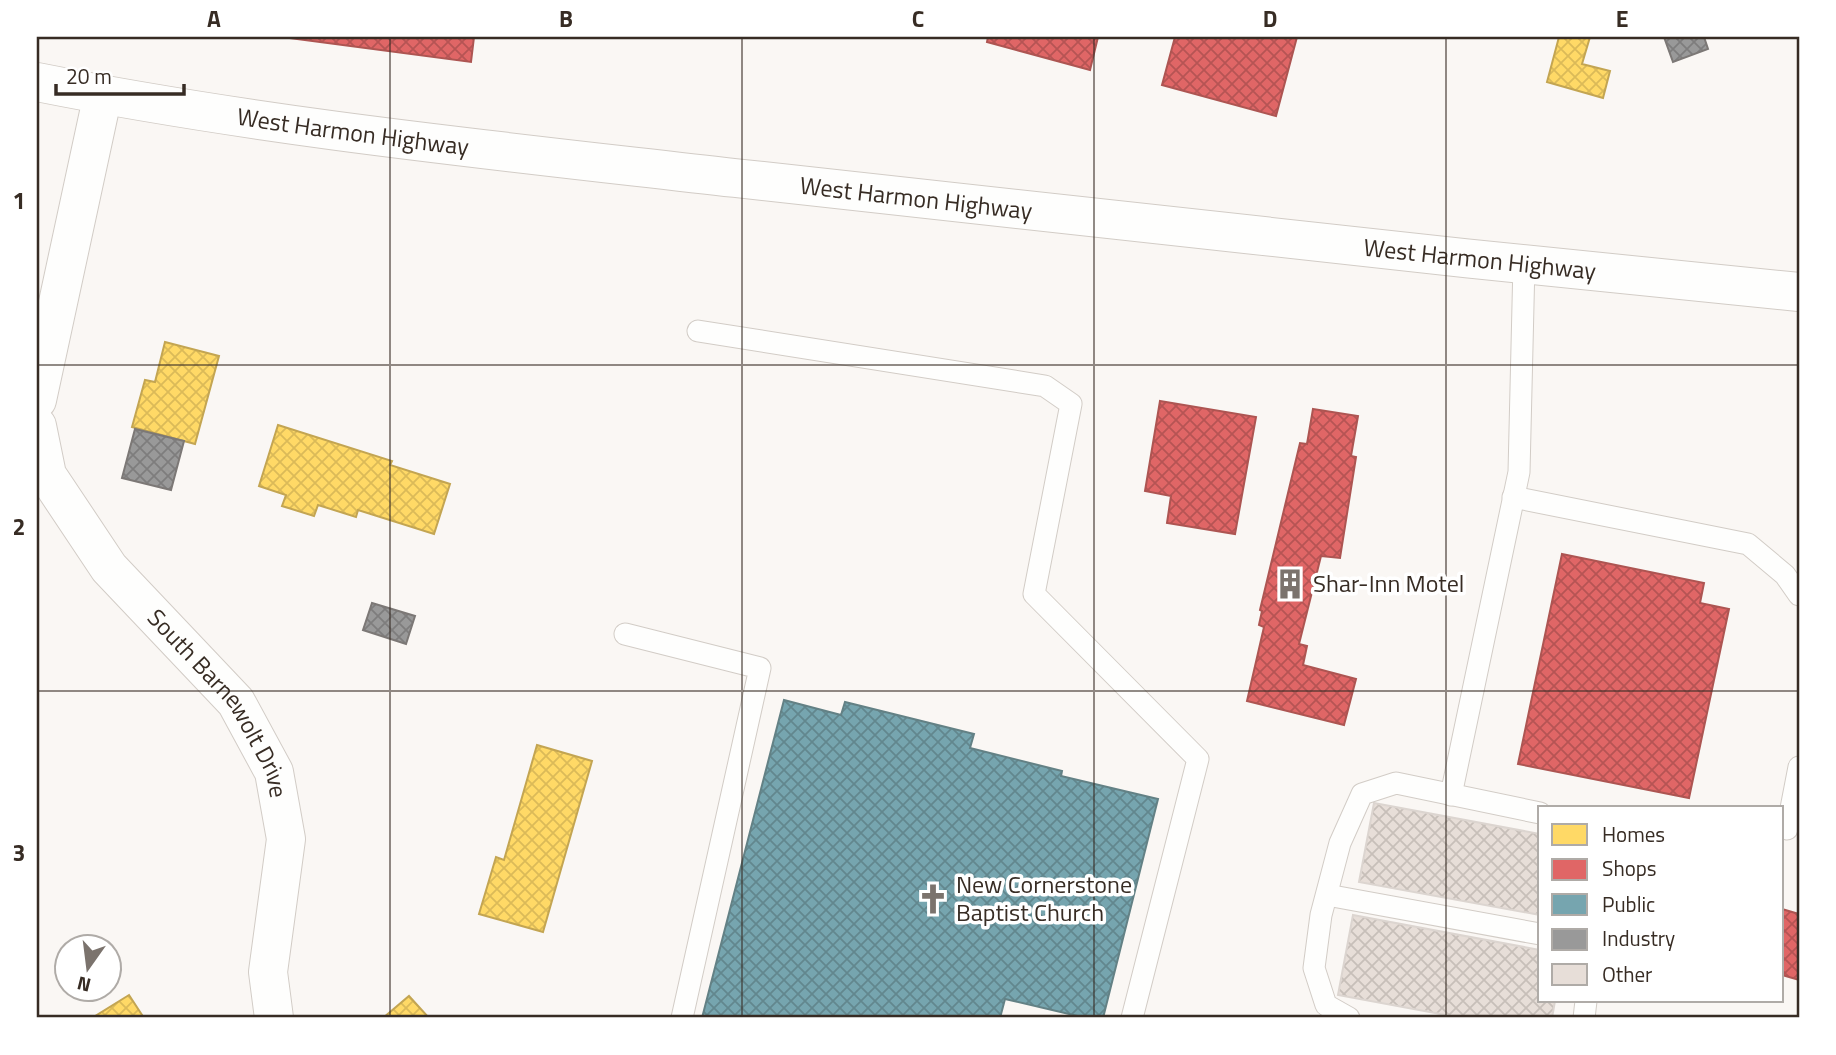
<svg xmlns="http://www.w3.org/2000/svg" width="1836" height="1055" viewBox="0 0 1836 1055" font-family="'Titillium Web',sans-serif">
<style>
.homes{fill:url(#homes-cross-hatch);stroke:#c3a552;stroke-width:2}
.shops{fill:url(#shops-cross-hatch);stroke:#ad5552;stroke-width:2}
.public{fill:url(#public-cross-hatch);stroke:#638185;stroke-width:2}
.industry{fill:url(#industry-cross-hatch);stroke:#7c7876;stroke-width:2}
.building{fill:url(#building-cross-hatch);stroke:#dcd5d0;stroke-width:2}
.lines{fill:none;stroke-linecap:round;stroke-linejoin:round}
.service-casing{stroke:#d2ccc6;stroke-width:23}
.minor-casing{stroke:#d2ccc6;stroke-width:40}
.secondary-casing{stroke:#d2ccc6;stroke-width:40}
.service{stroke:#fefefd;stroke-width:21}
.minor{stroke:#fefefd;stroke-width:38}
.secondary{stroke:#fefefd;stroke-width:38}
.grid{fill:none;stroke:#372c24;stroke-width:2;stroke-opacity:0.55}
.labels{text-anchor:middle;stroke-width:7;stroke-linejoin:round;paint-order:stroke}
.street-label{font-size:24px;fill:#372c24;stroke:#fff}
.poi-label{font-size:24px;fill:#372c24;stroke:#fff;text-anchor:start}
.neatline{fill:none;stroke:#372c24;stroke-width:2.5}
.grid-label{font-size:23px;text-anchor:middle;font-weight:bold;fill:#372c24}
</style>
<defs>
<pattern id="homes-cross-hatch" width="8" height="8" patternUnits="userSpaceOnUse" patternTransform="scale(1.75)"><rect width="8" height="8" fill="#ffd966"/><path d="M0 0l8 8M0 8l8-8" fill="none" stroke="#dbba58"/></pattern>
<pattern id="shops-cross-hatch" width="8" height="8" patternUnits="userSpaceOnUse" patternTransform="scale(1.75)"><rect width="8" height="8" fill="#e06666"/><path d="M0 0l8 8M0 8l8-8" fill="none" stroke="#b65454"/></pattern>
<pattern id="public-cross-hatch" width="8" height="8" patternUnits="userSpaceOnUse" patternTransform="scale(1.75)"><rect width="8" height="8" fill="#76a5af"/><path d="M0 0l8 8M0 8l8-8" fill="none" stroke="#62878e"/></pattern>
<pattern id="industry-cross-hatch" width="8" height="8" patternUnits="userSpaceOnUse" patternTransform="scale(1.75)"><rect width="8" height="8" fill="#999"/><path d="M0 0l8 8M0 8l8-8" fill="none" stroke="#7e7d7d"/></pattern>
<pattern id="building-cross-hatch" width="8" height="8" patternUnits="userSpaceOnUse" patternTransform="scale(1.75)"><rect width="8" height="8" fill="#e7ded8"/><path d="M0 0l8 8M0 8l8-8" fill="none" stroke="#c7bfb9"/></pattern>
</defs>
<rect width="100%" height="100%" fill="#faf7f4"/>
<g class="homes">
<path d="M 1559,37 L 1590,37 L 1582,64 L 1610,71 L 1603,98 L 1547,82 Z"/>
<path d="M 165,342 L 219,356 L 195,444 L 132,427 L 145,380 L 155,382 Z"/>
<path d="M 278,425 L 392,461 L 390,465 L 450,484 L 434,534 L 358,510 L 356,517 L 318,505 L 314,516 L 282,506 L 286,495 L 259,486 Z"/>
<path d="M 537,745 L 592,761 L 543,932 L 479,914 L 496,857 L 504,860 Z"/>
<path d="M 129,995 L 144,1018 L 92,1018 Z"/>
<path d="M 409,996 L 429,1018 L 383,1018 Z"/>
</g>
<g class="shops">
<path d="M 282,37 L 474,37 L 471,62 Z"/>
<path d="M 988,37 L 1098,37 L 1090,70 L 987,42 Z"/>
<path d="M 1175,37 L 1297,37 L 1276,116 L 1162,85 Z"/>
<path d="M 1160,401 L 1256,417 L 1235,534 L 1167,523 L 1171,496 L 1145,491 Z"/>
<path d="M 1313,409 L 1358,416 L 1351,456 L 1356,457 L 1340,558 L 1321,556 L 1299,644 L 1307,646 L 1303,665 L 1356,679 L 1344,725 L 1247,701 L 1264,627 L 1259,625 L 1262,611 L 1260,610 L 1300,443 L 1307,444 Z"/>
<path d="M 1562,554 L 1704,583 L 1700,603 L 1729,609 L 1689,798 L 1518,764 Z"/>
<path d="M 1782,909 L 1799,914 L 1799,980 L 1782,975 Z"/>
</g>
<path class="public" d="M 784,700 L 841,715 L 845,702 L 974,734 L 970,748 L 1062,771 L 1061,776 L 1158,799 L 1103,1018 L 1086,1018 L 1005,999 L 1000,1018 L 702,1018 Z"/>
<g class="industry">
<path d="M 1664,37 L 1704,37 L 1708,49 L 1673,62 Z"/>
<path d="M 135,429 L 184,441 L 171,490 L 122,478 Z"/>
<path d="M 372,603 L 415,616 L 406,644 L 363,630 Z"/>
</g>
<g class="building">
<path d="M 1374,803 L 1540,834 L 1540,915 L 1359,882 Z"/>
<path d="M 1353,915 L 1540,950 L 1540,1001 L 1555,1001 L 1552,1018 L 1462,1018 L 1338,995 Z"/>
</g>
<g class="lines">
<g class="service-casing">
<g id="service">
<path d="M 698,331 L 1045,386 L 1071,404 L 1034,594 L 1198,759 L 1132,1018"/>
<path d="M 1513,497 L 1748,544 L 1785,575 L 1799,595"/>
<path d="M 625,634 L 760,668 L 682,1018"/>
<path d="M 1451,795 L 1519,472 L 1524,263"/>
<path d="M 1787,829 L 1799,767"/>
<path d="M 1327,895 L 1540,934"/>
<path d="M 1349,1018 L 1326,1005 L 1314,968 L 1321,915 L 1340,843 L 1362,794 L 1396,783 L 1540,813"/>
<path d="M 1584,1018 L 1586,1001"/>
</g>
</g>
<g class="minor-casing">
<g id="minor">
<path d="M 37,400 L 103,94"/>
<path id="s1" d="M 37,426 L 47,475 L 109,568 L 236,702 L 274,772 L 286,839 L 268,972 L 274,1018"/>
</g>
</g>
<g class="secondary-casing">
<g id="secondary">
<path id="s2" d="M 37,82 C 268,128 501,151 735,178 C 1089,219 1444,257 1799,292"/>
</g>
</g>
<use href="#service" class="service"/>
<use href="#minor" class="minor"/>
<use href="#secondary" class="secondary"/>
</g>
<path class="grid" d="M 390,37 L 390,1018M 742,37 L 742,1018M 1094,37 L 1094,1018M 1446,37 L 1446,1018M 37,365 L 1799,365M 37,691 L 1799,691"/>
<defs>
<g id="building-bare" transform="scale(2.415)"><path d="M-4-6H4V6H1V3H-1V6H-4ZM-2.5-4.3h1.7v1.8h-1.7ZM.8-4.3h1.7v1.8H.8ZM-2.5-1h1.7V.8h-1.7ZM.8-1h1.7V.8H.8Z" fill="#7b736d" stroke="#fff" stroke-width="2.5" paint-order="stroke"/></g>
<g id="church-bare" transform="scale(2.415)"><path d="M-1.2-6h2.4v3.5h3.3v2.4h-3.3V6h-2.4V-.1h-3.3v-2.4h3.3Z" fill="#7b736d" stroke="#fff" stroke-width="2.5" paint-order="stroke"/></g>
</defs>
<g fill-rule="evenodd">
<use href="#building-bare" x="1290" y="584"/>
<use href="#church-bare" x="933" y="899"/>
</g>
<g class="labels">
<g class="street-label">
<text dy="8" stroke="none"><textPath href="#s2" startOffset="320">West Harmon Highway</textPath></text>
<text dy="8" stroke="none"><textPath href="#s2" startOffset="887">West Harmon Highway</textPath></text>
<text dy="8" stroke="none"><textPath href="#s2" startOffset="1454">West Harmon Highway</textPath></text>
<text dy="8" stroke="none"><textPath href="#s1" startOffset="338">South Barnewolt Drive</textPath></text>
</g>
<g class="poi-label">
<text x="1313" y="592">Shar-Inn Motel</text>
<text x="956" y="893">New Cornerstone<tspan x="956" dy="28">Baptist Church</tspan></text>
</g>
</g>
<rect width="1836" height="1055" fill="none" stroke="#ffffff" stroke-width="77"/>
<rect x="1538" y="806" width="245" height="196" fill="#ffffff" stroke="#afaba7" stroke-width="2"/>
<rect x="1552" y="824" width="35" height="21" fill="#ffd966" stroke="#afaba7" stroke-width="2"/>
<text x="1602" y="842" font-size="21" fill="#372c24">Homes</text>
<rect x="1552" y="859" width="35" height="21" fill="#e06666" stroke="#afaba7" stroke-width="2"/>
<text x="1602" y="876" font-size="21" fill="#372c24">Shops</text>
<rect x="1552" y="894" width="35" height="21" fill="#76a5af" stroke="#afaba7" stroke-width="2"/>
<text x="1602" y="912" font-size="21" fill="#372c24">Public</text>
<rect x="1552" y="929" width="35" height="21" fill="#999999" stroke="#afaba7" stroke-width="2"/>
<text x="1602" y="946" font-size="21" fill="#372c24">Industry</text>
<rect x="1552" y="964" width="35" height="21" fill="#e7ded8" stroke="#afaba7" stroke-width="2"/>
<text x="1602" y="982" font-size="21" fill="#372c24">Other</text>
<g transform="translate(88 968) rotate(194)"><circle r="33" fill="#ffffff" stroke="#afaba7" stroke-width="2"/>
<path d="M0-5L12 26L0 18L-12 26Z" fill="#7b736d"/>
<text y="-10" font-size="19" font-weight="bold" text-anchor="middle" fill="#372c24">N</text>
</g>
<path d="M56 84v10h128v-10" fill="none" stroke="#372c24" stroke-width="3.5"/>
<text x="66" y="84" font-size="21" fill="#372c24" stroke="#ffffff" stroke-width="5" paint-order="stroke">20 m</text>
<rect x="38" y="38" width="1760" height="978" class="neatline"/>
<g class="grid-label">
<text x="214" y="27">A</text>
<text x="566" y="27">B</text>
<text x="918" y="27">C</text>
<text x="1270" y="27">D</text>
<text x="1622" y="27">E</text>
<text x="19" y="209">1</text>
<text x="19" y="535">2</text>
<text x="19" y="861">3</text>
</g>
</svg>
